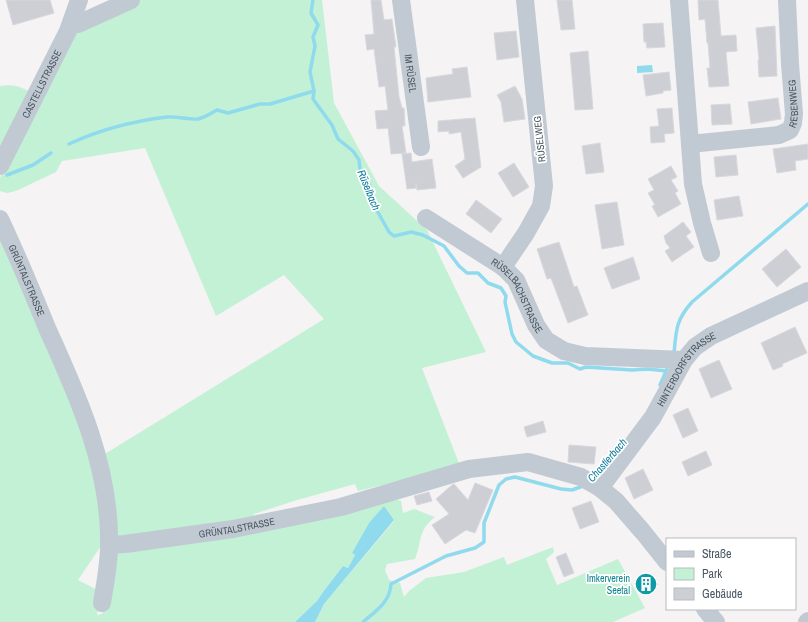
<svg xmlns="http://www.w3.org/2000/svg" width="808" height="622" viewBox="0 0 808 622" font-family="'Archivo Narrow',sans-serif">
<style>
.green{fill:#c3f1d5}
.water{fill:#90daee}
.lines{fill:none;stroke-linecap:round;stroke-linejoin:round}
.stream{stroke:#90daee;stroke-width:3.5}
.building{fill:#cdcfd5;stroke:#d7d9de}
.minor{stroke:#c1cad2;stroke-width:18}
.labels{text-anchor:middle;stroke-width:3.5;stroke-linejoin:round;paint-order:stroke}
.street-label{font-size:10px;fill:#4a5661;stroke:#fff}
.culture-label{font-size:10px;fill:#0d838f;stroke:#fff;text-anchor:end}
.water-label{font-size:11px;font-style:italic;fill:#0c7c9b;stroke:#fff}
</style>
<rect width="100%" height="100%" fill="#f5f3f3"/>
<g class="green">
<path d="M 141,0 L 322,0 L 334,103 L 379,186 L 427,230 L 486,352 L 422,368 L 460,466 L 358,491 L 355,484 L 297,500 L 254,514 L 255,520 L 116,537 L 100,457 L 324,319 L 284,275 L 216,316 L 145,148 L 62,161 L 56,172 L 16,191 L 7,193 L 0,191 L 0,178 L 3,171 L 0,157 L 0,86 C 18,83 26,89 40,99 L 73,36 C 88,20 120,8 141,0 Z"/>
<path d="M 0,231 L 91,448 L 103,543 L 78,580 L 101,592 L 97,615 L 102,614 L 106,602 L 111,554 L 391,498 L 401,501 L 403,513 L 414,509 L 435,517 C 418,530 422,541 415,559 L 387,564 L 385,570 L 389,580 L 400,583 L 404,597 L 409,591 L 426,578 L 464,572 L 504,557 L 507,565 L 553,547 L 554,552 L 546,559 L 557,585 L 618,559 L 645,608 L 613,622 L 315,622 L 324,604 L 394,521 L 384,506 L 369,524 L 352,553 L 355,555 L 348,568 L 343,566 L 323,592 L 317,601 L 295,622 L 0,622 Z"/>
</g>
<g class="water">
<path d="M 652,65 L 653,72 L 637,73 L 637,66 Z"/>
<path d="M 384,506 L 394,520 L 324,604 L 315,622 L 295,622 L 317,601 L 323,592 L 343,566 L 348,568 L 355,555 L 352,553 L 369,523 Z"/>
</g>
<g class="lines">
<g class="stream">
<path d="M 313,0 L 311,13 L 318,25 L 313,37 L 315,46 L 310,72 L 314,91"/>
<path d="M 69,144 C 99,130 134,121 167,117 C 177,116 188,120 198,119 C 204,118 212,113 217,110 L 228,113 L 260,104 L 270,104 L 314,91 L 313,99 L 332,125 L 338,139 L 353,151 L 359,160 L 360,169 L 370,186 L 371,200 L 389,232 L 394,236 L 411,232 L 423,235 L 444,246 L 459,266 L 467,273 L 478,273 L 488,283 L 501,288 L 506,296 L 505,302 L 512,334 L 516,342 L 533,356 L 552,363 L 568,363 L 580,369 L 586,367 L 632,370 L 647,369 L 667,371"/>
<path d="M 7,175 L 33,165 L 51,153"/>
<path d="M 674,354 C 676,330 676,320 692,302 L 808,204"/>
<path d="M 660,385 L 667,369"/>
<path d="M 593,478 L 609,461"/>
<path d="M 363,622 C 376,611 390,602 391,584 L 446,556 L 475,548 L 484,542 L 484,523 L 499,485 L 506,479 L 515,477 L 561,489 L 572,490 L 583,486"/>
</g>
</g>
<g class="building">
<path d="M 6,0 L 50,0 L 54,13 L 13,25 Z"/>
<path d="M 371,0 L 381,0 L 384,20 L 392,19 L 396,47 L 394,47 L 399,97 L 402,108 L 404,108 L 405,126 L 402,126 L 406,153 L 391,154 L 388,128 L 377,129 L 375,111 L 388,110 L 385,86 L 379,87 L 374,49 L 367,50 L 365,35 L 374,34 Z"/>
<path d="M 557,0 L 572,0 L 575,29 L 561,30 Z"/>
<path d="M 698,0 L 718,0 L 721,36 L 736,35 L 737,51 L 726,52 L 729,86 L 709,87 L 707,68 L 710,68 L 708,43 L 707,43 L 705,19 L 699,20 Z"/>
<path d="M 663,23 L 665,47 L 647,48 L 646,42 L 644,42 L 643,24 Z"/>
<path d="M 775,26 L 777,76 L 759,77 L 758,60 L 759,60 L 756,28 Z"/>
<path d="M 516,31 L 519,57 L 497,60 L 494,33 Z"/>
<path d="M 588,51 L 593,109 L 575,110 L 570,53 Z"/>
<path d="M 467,67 L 471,97 L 428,102 L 426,78 L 453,74 L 452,69 Z"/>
<path d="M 669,72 L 671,90 L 663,91 L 663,93 L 646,96 L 643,75 Z"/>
<path d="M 515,86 L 522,99 L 525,119 L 504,122 L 501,102 L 497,95 Z"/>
<path d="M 778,98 L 781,119 L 751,124 L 748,102 Z"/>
<path d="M 730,104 L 732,124 L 712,125 L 711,105 Z"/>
<path d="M 672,108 L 674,133 L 664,134 L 665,142 L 651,143 L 650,127 L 659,126 L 657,109 Z"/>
<path d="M 475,118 L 481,167 L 463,178 L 455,166 L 465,159 L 461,132 L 449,134 L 449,131 L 438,132 L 438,121 Z"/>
<path d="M 600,143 L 604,172 L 586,174 L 582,146 Z"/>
<path d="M 808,144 L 808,159 L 795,161 L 796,170 L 777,173 L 773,149 Z"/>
<path d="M 411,153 L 412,162 L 432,159 L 436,188 L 417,190 L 416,183 L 416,188 L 407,189 L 402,154 Z"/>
<path d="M 736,155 L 738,175 L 716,177 L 714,157 Z"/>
<path d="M 514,163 L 529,187 L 513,197 L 498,173 Z"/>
<path d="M 671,166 L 677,177 L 671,180 L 678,191 L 675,193 L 681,204 L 658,217 L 652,206 L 655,205 L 648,193 L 654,190 L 648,179 Z"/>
<path d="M 739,196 L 743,216 L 717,220 L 714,200 Z"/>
<path d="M 476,200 L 502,219 L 491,233 L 466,214 Z"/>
<path d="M 617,202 L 624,245 L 602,249 L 595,205 Z"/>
<path d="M 683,222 L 691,232 L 686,236 L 694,247 L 672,262 L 665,251 L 670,248 L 666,243 L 664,236 Z"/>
<path d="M 559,242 L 574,287 L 577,286 L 588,315 L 568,323 L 551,278 L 547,279 L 537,249 Z"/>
<path d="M 786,249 L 801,267 L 777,287 L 762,269 Z"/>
<path d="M 633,257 L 640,279 L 612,289 L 604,268 Z"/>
<path d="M 795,327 L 807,353 L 782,364 L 783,366 L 773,370 L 761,343 Z"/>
<path d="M 719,360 L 732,389 L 711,398 L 699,369 Z"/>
<path d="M 688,408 L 698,431 L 683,438 L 673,415 Z"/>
<path d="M 543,421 L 546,432 L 527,437 L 524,427 Z"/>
<path d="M 569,445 L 596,447 L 594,464 L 568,462 Z"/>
<path d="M 706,451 L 712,465 L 688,476 L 682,462 Z"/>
<path d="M 643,469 L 653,490 L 634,499 L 625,478 Z"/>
<path d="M 475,483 L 493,490 L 475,533 L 466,530 L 445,544 L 432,525 L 449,514 L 436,499 L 452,485 L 454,484 L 468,500 Z"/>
<path d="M 429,492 L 432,501 L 417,505 L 414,496 Z"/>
<path d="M 591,501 L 599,522 L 580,529 L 572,508 Z"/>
<path d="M 566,553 L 574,573 L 564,577 L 556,557 Z"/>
<path d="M 639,575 L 658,584 L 653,593 L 635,584 Z"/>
</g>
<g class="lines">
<g class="minor">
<path id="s1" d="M 401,0 L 421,147"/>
<path id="s2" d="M 679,0 L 690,144 L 779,135 L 790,130 L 793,123 L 794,114 L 790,64 L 787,0"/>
<path d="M 71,23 L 78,24 L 131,0"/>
<path d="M 690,144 L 693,184 L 702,223 L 711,253"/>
<path id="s3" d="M 0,166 L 68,31 L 79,0"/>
<path id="s4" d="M 426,218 L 503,267 L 516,280 L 536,325 L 546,340 L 564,351 L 585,356 L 684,360"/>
<path id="s5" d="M 0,219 C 17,255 32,291 47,328 C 78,396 111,469 109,546 C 109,565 105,584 102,603"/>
<path d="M 503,267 L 526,233 L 541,206 L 544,186 L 525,0"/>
<path id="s6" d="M 600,488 L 653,417 L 684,360 L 695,347 L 711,336 L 808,291"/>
<path id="s7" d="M 109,545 L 125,544 L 233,529 L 341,507 L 469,469 L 528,462 L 581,477 L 600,488 L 616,501 L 643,532 L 667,562"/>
<path d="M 705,609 L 716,622"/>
<path d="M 807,622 L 808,621"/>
</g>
</g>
<defs>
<g id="building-disc" transform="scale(1.15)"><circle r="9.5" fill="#0f9aa8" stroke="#fff"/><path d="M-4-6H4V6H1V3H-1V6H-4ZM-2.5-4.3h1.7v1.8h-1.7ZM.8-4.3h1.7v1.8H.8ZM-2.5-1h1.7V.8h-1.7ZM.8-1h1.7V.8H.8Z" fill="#fff"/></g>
</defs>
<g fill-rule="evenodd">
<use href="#building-disc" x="646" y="584"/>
</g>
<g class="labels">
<g class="street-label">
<text dy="4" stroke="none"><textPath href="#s1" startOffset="74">IM RÜSEL</textPath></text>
<text dy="4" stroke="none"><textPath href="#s3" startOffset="92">CASTELLSTRASSE</textPath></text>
<text dy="4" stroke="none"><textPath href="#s2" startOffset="273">REBENWEG</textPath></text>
<text transform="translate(539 139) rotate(-96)" y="4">RÜSELWEG</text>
<text dy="4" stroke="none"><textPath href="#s5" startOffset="67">GRÜNTALSTRASSE</textPath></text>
<text dy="4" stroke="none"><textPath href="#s4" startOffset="123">RÜSELBACHSTRASSE</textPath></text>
<text dy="4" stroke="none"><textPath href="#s6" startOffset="148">HINTERDORFSTRASSE</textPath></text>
<text dy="4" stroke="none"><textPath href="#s7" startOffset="129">GRÜNTALSTRASSE</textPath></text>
</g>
<g class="culture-label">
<text x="630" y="582">Imkerverein<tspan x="630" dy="12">Seetal</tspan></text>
</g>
<g class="water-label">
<text transform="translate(369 190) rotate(68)" y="4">Rüselbach</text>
<text transform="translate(607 460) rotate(-49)" y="4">Chastlerbach</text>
</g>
</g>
<rect x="666" y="538" width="130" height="72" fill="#ffffff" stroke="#b7bbc0"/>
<rect x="674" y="551" width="20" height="6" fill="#c1cad2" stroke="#b7bbc0"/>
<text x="702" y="558" font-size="12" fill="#4a5661">Straße</text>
<rect x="674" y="568" width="20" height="12" fill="#c3f1d5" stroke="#b7bbc0"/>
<text x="702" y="578" font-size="12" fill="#4a5661">Park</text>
<rect x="674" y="588" width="20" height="12" fill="#cdcfd5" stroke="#b7bbc0"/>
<text x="702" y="598" font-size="12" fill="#4a5661">Gebäude</text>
</svg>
